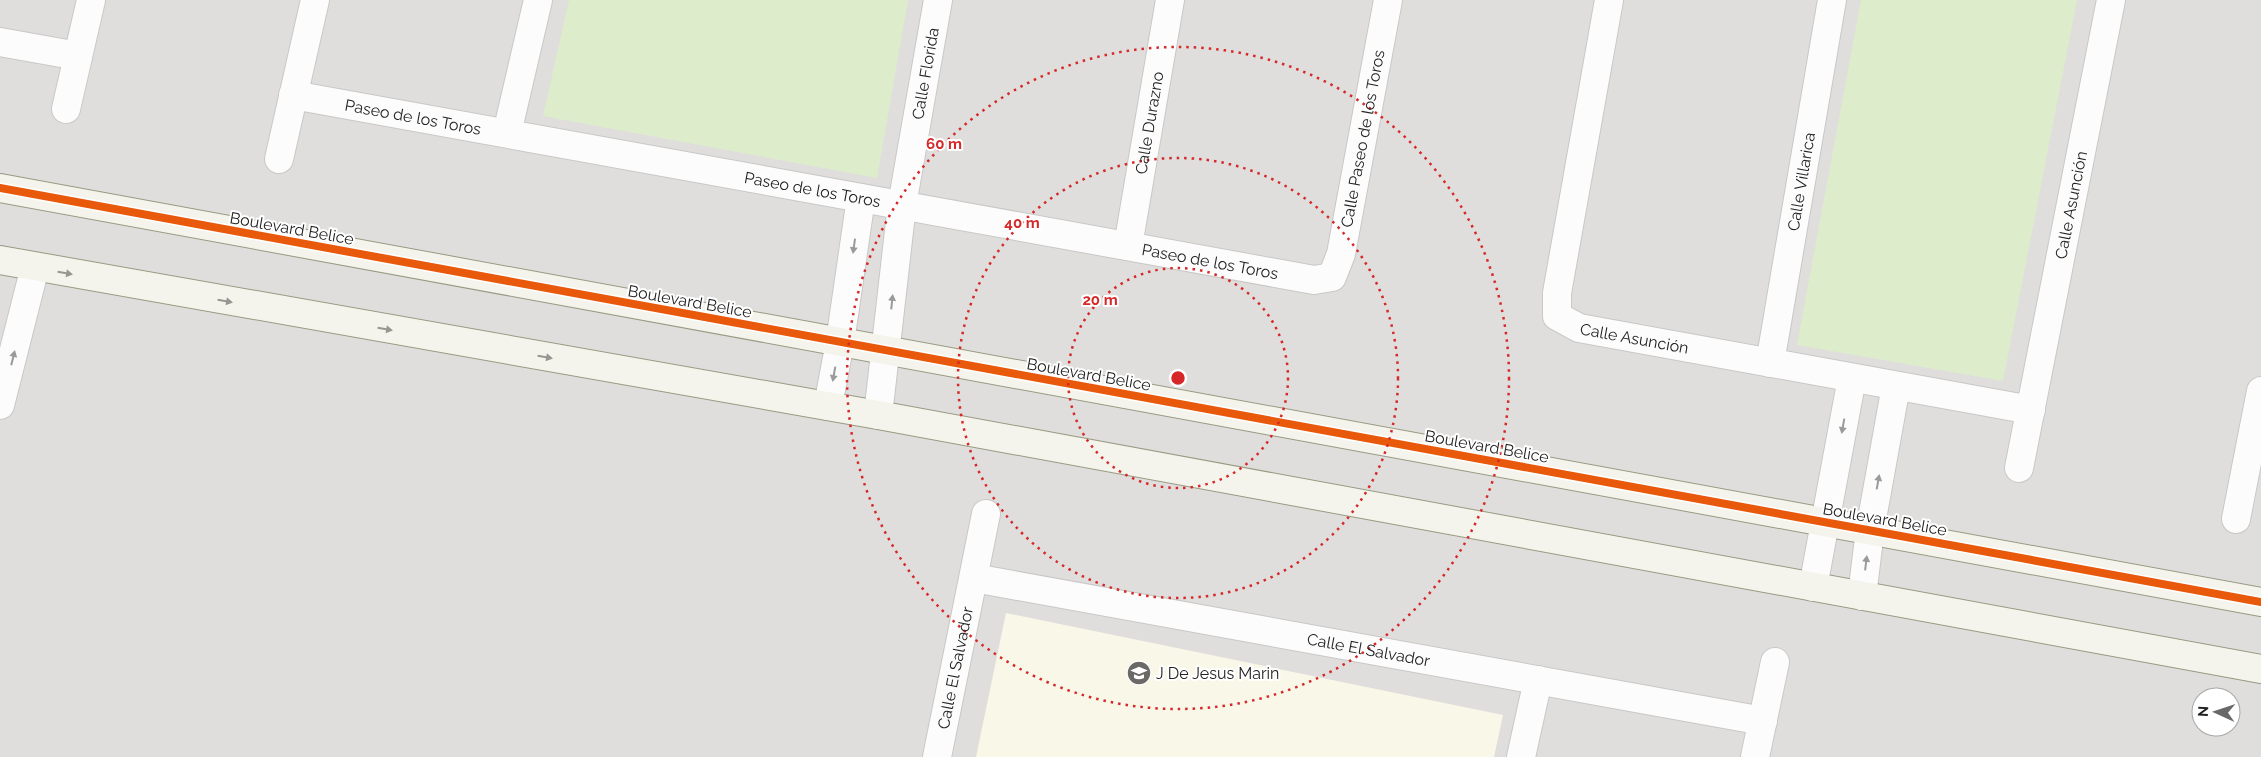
<svg xmlns="http://www.w3.org/2000/svg" width="2261" height="757" viewBox="0 0 2261 757" font-family="Raleway,sans-serif">
<style>
.residential{fill:#dfdedc;fill-rule:evenodd}
.education{fill:#f8f7e8}
.grass{fill:#ddeccb}
.lines{fill:none;stroke-linecap:round;stroke-linejoin:round}
.street-casing{stroke:#c9c8c7;stroke-width:30}
.secondary-casing{stroke:#999a82;stroke-width:30}
.street{stroke:#fdfcfc;stroke-width:28}
.secondary{stroke:#f4f4ed;stroke-width:28}
.cycleway-casing{stroke:#fff;stroke-width:11}
.cycleway{stroke:#e8590c;stroke-width:8}
.oneway{fill:#9a9a9a}
.oneway2{fill:#969692}
.ring{fill:none;stroke:#d62828;stroke-width:2.5;stroke-dasharray:2.5 5}
.labels{text-anchor:middle;stroke-width:4;stroke-linejoin:round;paint-order:stroke}
.street-label{font-size:16px;fill:#222;stroke:#fff}
.poi-label{font-size:16px;fill:#222;stroke:#fff;text-anchor:start}
.centre{fill:#d62828;stroke:#fff;stroke-width:2.5}
.ring-label{font-size:15px;text-anchor:middle;font-weight:bold;fill:#d62828;stroke:#fff;stroke-width:4;stroke-linejoin:round;paint-order:stroke}
</style>
<rect width="100%" height="100%" fill="#f0eeeb"/>
<path class="residential" d="M 0,0 L 2261,0 L 2261,757 L 0,757 ZM 2201,697 L 2231,697 L 2231,727 L 2201,727 Z"/>
<path class="education" d="M 1006,613 L 1503,715 L 1494,757 L 976,757 Z"/>
<g class="grass">
<path d="M 569,0 L 908,0 L 877,178 L 543,116 Z"/>
<path d="M 1861,0 L 2077,0 L 2003,381 L 1797,345 Z"/>
</g>
<g class="lines">
<g class="street-casing">
<g id="street">
<path id="s1" d="M 1609,0 L 1557,293 L 1557,316 L 1579,328 L 2031,410"/>
<path d="M 0,42 L 78,56"/>
<path id="s2" d="M 293,95 L 1314,280 L 1332,277 L 1341,254 L 1388,0"/>
<path d="M 66,109 L 91,0"/>
<path d="M 507,133 L 538,0"/>
<path d="M 279,159 L 315,0"/>
<path id="s3" d="M 1128,246 L 1170,0"/>
<path id="s4" d="M 1770,363 L 1832,0"/>
<path d="M 0,405 L 35,267"/>
<path d="M 828,406 L 840,342 L 861,198"/>
<path id="s5" d="M 878,415 L 902,205 L 938,0"/>
<path id="s6" d="M 2019,468 L 2111,0"/>
<path d="M 2236,519 L 2261,391"/>
<path id="s7" d="M 974,578 L 1763,721"/>
<path d="M 1813,587 L 1852,378"/>
<path d="M 1862,596 L 1870,530 L 1896,386"/>
<path id="s8" d="M 937,757 L 986,514"/>
<path d="M 1521,757 L 1538,680"/>
<path d="M 1755,757 L 1775,662"/>
</g>
</g>
<g class="secondary-casing">
<g id="secondary">
<path d="M 0,188 L 2261,602"/>
<path d="M 0,260 L 878,415 L 2261,669"/>
</g>
</g>
<use href="#street" class="street"/>
<use href="#secondary" class="secondary"/>
<g class="cycleway-casing">
<path id="cycleway" d="M 0,188 L 2261,602"/>
</g>
<use href="#cycleway" class="cycleway"/>
</g>
<defs><path id="oneway-solid" d="M-6-.8H1V-3.2L6.5 0L1 3.2V.8H-6Z" transform="scale(1.25)"/></defs>
<g class="oneway">
<use href="#oneway-solid" transform="translate(854 246) rotate(98)"/>
<use href="#oneway-solid" transform="translate(892 302) rotate(-84)"/>
<use href="#oneway-solid" transform="translate(13 358) rotate(-76)"/>
<use href="#oneway-solid" transform="translate(834 374) rotate(100)"/>
<use href="#oneway-solid" transform="translate(1843 426) rotate(100)"/>
<use href="#oneway-solid" transform="translate(1878 482) rotate(-80)"/>
<use href="#oneway-solid" transform="translate(1866 563) rotate(-83)"/>
</g>
<g class="oneway2">
<use href="#oneway-solid" transform="translate(65 273) rotate(10)"/>
<use href="#oneway-solid" transform="translate(225 301) rotate(10)"/>
<use href="#oneway-solid" transform="translate(385 329) rotate(10)"/>
<use href="#oneway-solid" transform="translate(545 357) rotate(10)"/>
</g>
<g class="ring">
<circle cx="1178" cy="378" r="110"/>
<circle cx="1178" cy="378" r="220"/>
<circle cx="1178" cy="378" r="331"/>
</g>
<defs>
<g id="school-disc" transform="scale(1.25)"><circle r="9.5" fill="#6a6968" stroke="#fff"/><path d="M0-5L7-2L0 1L-7-2ZM-4 1L0 2.5L4 1V4Q0 6-4 4Z" fill="#fff"/></g>
</defs>
<g fill-rule="evenodd">
<use href="#school-disc" x="1139" y="673"/>
</g>
<g class="labels">
<g class="street-label">
<text dy="6" stroke="none"><textPath href="#s5" startOffset="345">Calle Florida</textPath></text>
<text dy="6" stroke="none"><textPath href="#s2" startOffset="122">Paseo de los Toros</textPath></text>
<text dy="6" stroke="none"><textPath href="#s3" startOffset="125">Calle Durazno</textPath></text>
<text dy="6" stroke="none"><textPath href="#s2" startOffset="1198">Calle Paseo de los Toros</textPath></text>
<text dy="6" stroke="none"><textPath href="#s4" startOffset="184">Calle Villarica</textPath></text>
<text dy="6" stroke="none"><textPath href="#s2" startOffset="528">Paseo de los Toros</textPath></text>
<text dy="6" stroke="none"><textPath href="#s6" startOffset="268">Calle Asunción</textPath></text>
<text transform="translate(292 228) rotate(10)" y="6">Boulevard Belice</text>
<text dy="6" stroke="none"><textPath href="#s2" startOffset="932">Paseo de los Toros</textPath></text>
<text transform="translate(690 301) rotate(10)" y="6">Boulevard Belice</text>
<text dy="6" stroke="none"><textPath href="#s1" startOffset="402">Calle Asunción</textPath></text>
<text transform="translate(1089 374) rotate(10)" y="6">Boulevard Belice</text>
<text transform="translate(1487 446) rotate(10)" y="6">Boulevard Belice</text>
<text transform="translate(1885 519) rotate(10)" y="6">Boulevard Belice</text>
<text dy="6" stroke="none"><textPath href="#s7" startOffset="401">Calle El Salvador</textPath></text>
<text dy="6" stroke="none"><textPath href="#s8" startOffset="91">Calle El Salvador</textPath></text>
</g>
<g class="poi-label">
<text x="1156" y="679">J De Jesus Marin</text>
</g>
</g>
<circle cx="1178" cy="378" r="8" class="centre"/>
<g class="ring-label">
<text x="944" y="149">60 m</text>
<text x="1022" y="228">40 m</text>
<text x="1100" y="305">20 m</text>
</g>
<g transform="translate(2216 712) rotate(273)"><circle r="24" fill="#ffffff" stroke="#a7a7a7"/>
<path d="M0-4L9 19L0 12L-9 19Z" fill="#6a6968"/>
<text y="-8" font-size="14" font-weight="bold" text-anchor="middle" fill="#222222">N</text>
</g>
</svg>
